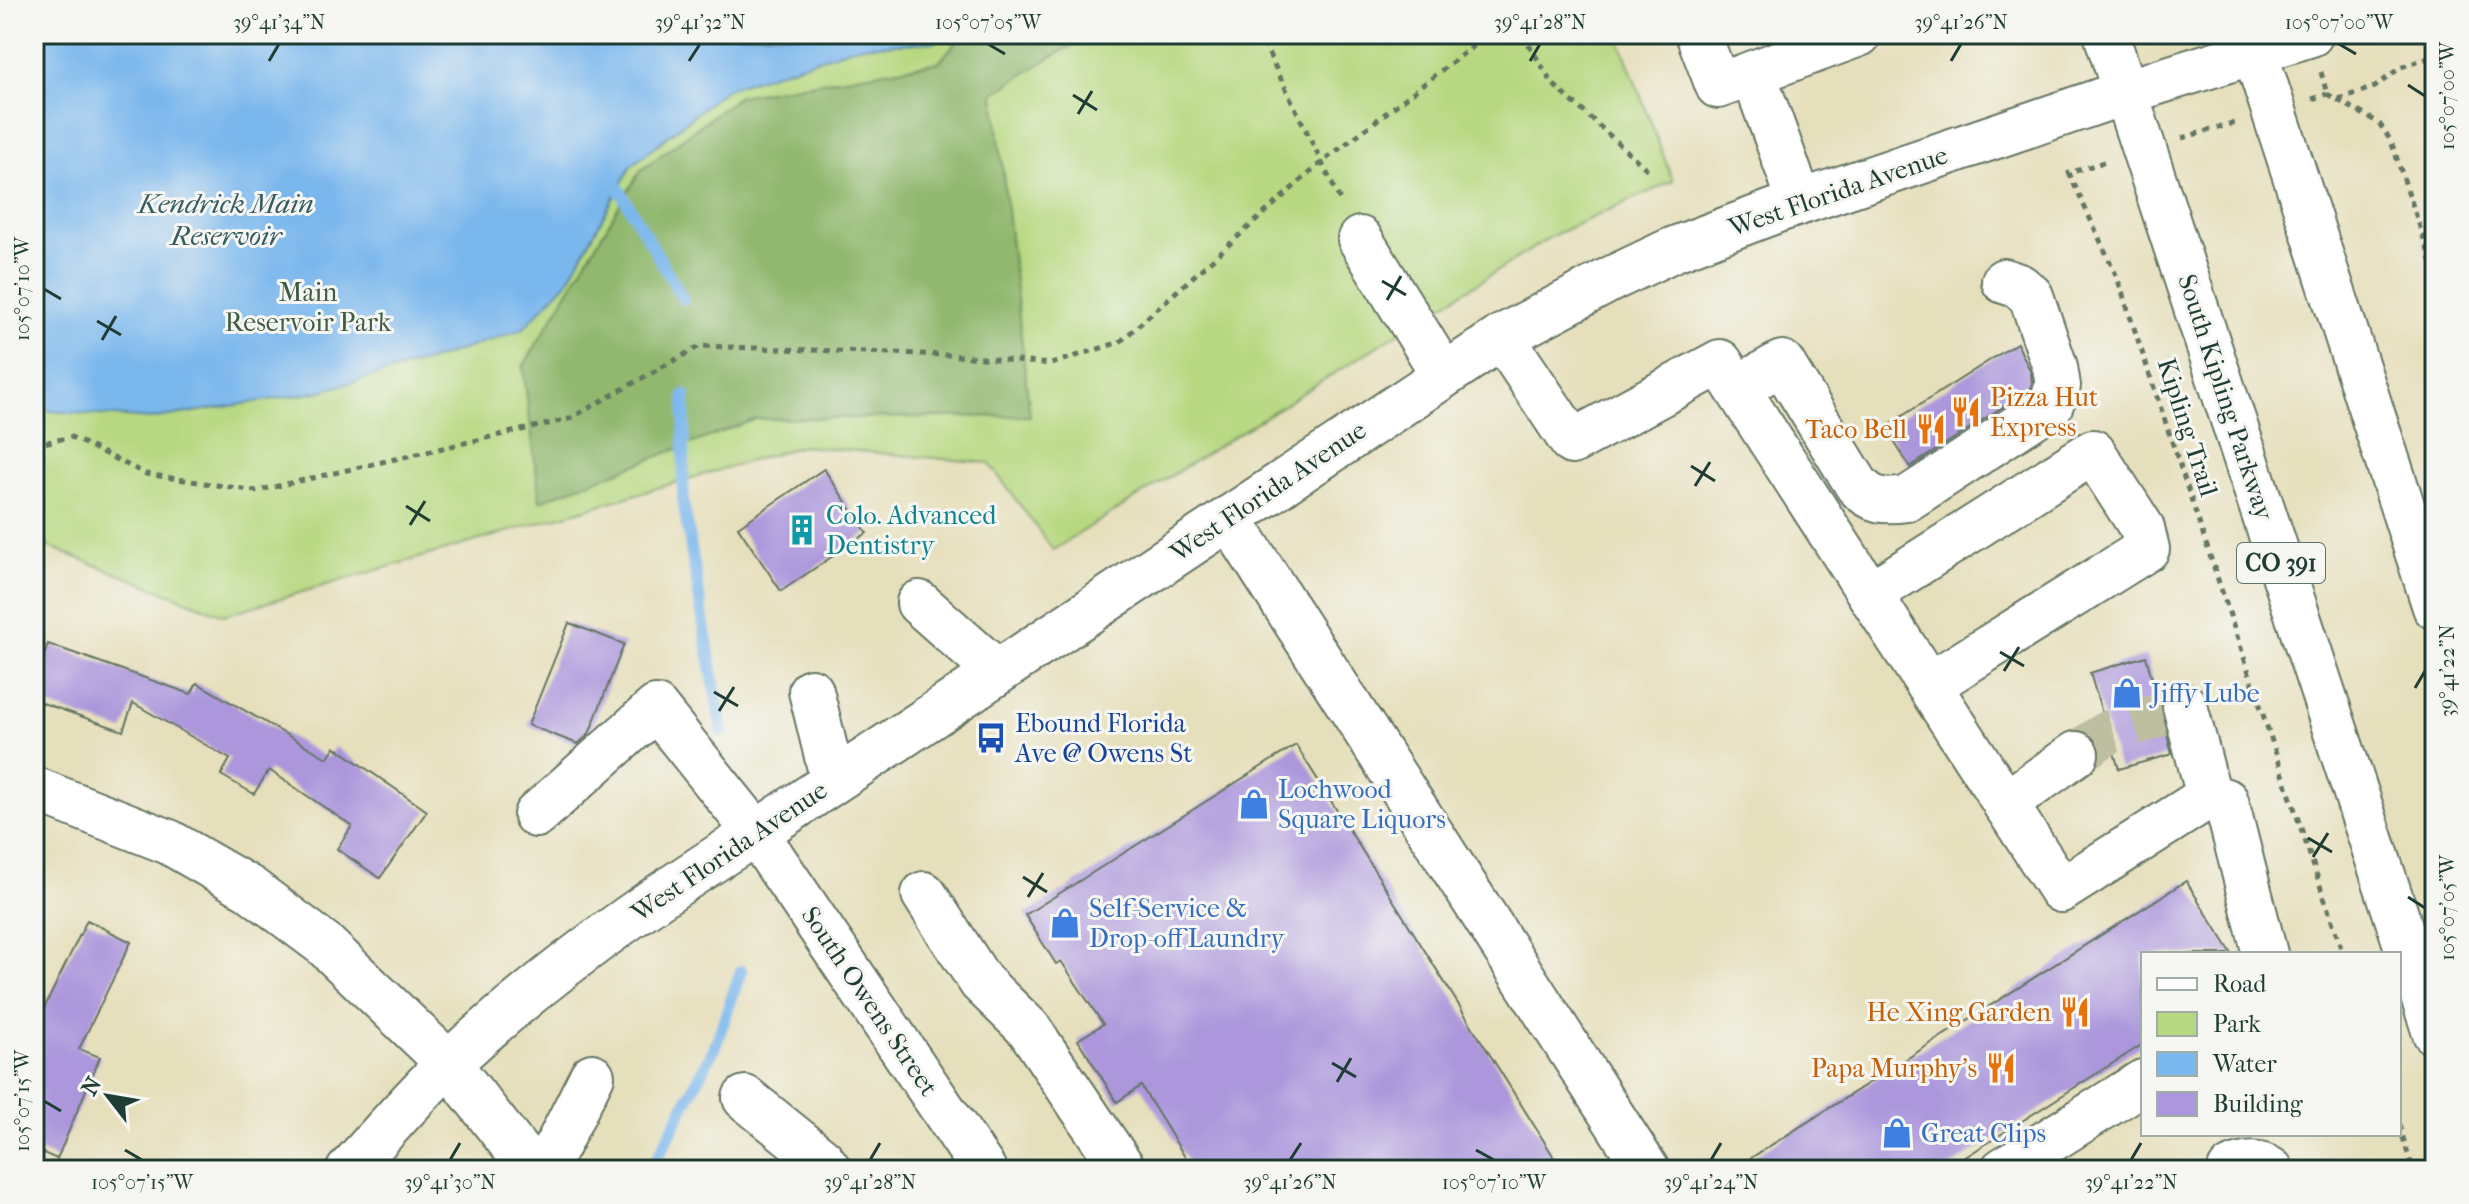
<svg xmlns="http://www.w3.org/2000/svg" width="2469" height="1204" viewBox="0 0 2469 1204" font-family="'IM FELL French Canon',serif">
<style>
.green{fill:#b7d880;stroke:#6b8a5a;stroke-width:2}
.forest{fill:#91b86e;stroke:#587a51;stroke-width:2}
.water{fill:#7ab7ed;stroke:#4c7a90;stroke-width:2}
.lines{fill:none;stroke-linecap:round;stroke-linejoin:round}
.stream{stroke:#7ab7ed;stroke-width:12}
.building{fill:#ac97dc}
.minor-tunnel{stroke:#bebfa0;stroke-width:44;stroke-dasharray:44 22;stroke-linecap:butt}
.minor-casing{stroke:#657663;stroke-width:48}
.major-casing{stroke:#657663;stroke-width:48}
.path{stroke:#657663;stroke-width:5;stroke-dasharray:6 6;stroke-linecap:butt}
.minor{stroke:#fff;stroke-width:44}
.major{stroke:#fff;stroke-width:44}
.ticks{fill:none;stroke:#1f3d34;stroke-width:3}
.labels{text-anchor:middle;stroke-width:6;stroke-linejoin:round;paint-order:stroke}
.shield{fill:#f6f6f2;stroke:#60746d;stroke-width:2}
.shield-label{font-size:24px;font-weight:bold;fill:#1f3d34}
.street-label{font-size:26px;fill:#1f3d34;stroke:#f6f6f2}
.park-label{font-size:26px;fill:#3d5c43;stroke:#f6f6f2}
.food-label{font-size:26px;fill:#c56008;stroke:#f6f6f2;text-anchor:end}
.culture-label{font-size:26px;fill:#0d838f;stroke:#f6f6f2;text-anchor:start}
.shop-label{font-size:26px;fill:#366cbe;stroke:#f6f6f2;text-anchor:start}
.transit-label{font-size:26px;fill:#164399;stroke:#f6f6f2;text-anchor:start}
.water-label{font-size:28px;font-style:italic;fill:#365c62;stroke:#f6f6f2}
.neatline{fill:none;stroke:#1f3d34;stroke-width:3}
.ticks-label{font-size:20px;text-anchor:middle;fill:#1f3d34}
</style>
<rect width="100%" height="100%" fill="#f6f6f2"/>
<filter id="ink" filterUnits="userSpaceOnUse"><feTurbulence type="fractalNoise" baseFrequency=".0125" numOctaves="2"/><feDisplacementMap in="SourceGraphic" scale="16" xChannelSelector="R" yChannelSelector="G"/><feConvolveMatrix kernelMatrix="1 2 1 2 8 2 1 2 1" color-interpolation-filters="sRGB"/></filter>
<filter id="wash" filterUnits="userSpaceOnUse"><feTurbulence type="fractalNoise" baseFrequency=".006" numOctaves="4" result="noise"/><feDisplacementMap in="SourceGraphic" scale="32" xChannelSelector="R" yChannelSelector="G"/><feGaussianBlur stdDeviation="1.8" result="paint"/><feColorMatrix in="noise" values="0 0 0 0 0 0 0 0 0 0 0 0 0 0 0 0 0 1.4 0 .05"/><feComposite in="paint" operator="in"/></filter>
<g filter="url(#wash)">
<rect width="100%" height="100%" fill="#e6dfbb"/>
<path class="green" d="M 34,34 L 1617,34 L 1673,181 L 1554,235 L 1053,550 L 989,463 L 801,446 L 224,615 L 34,541 Z"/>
<path class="forest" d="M 963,34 L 1093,34 L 1051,57 L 994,93 L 1030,416 L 756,419 L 540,501 L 523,367 L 640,171 L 739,96 L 939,62 Z"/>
<path class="water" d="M 34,34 L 944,34 L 936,42 L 859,46 L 726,89 L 631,166 L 568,281 L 523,329 L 438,358 L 318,392 L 150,419 L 49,411 L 34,406 Z"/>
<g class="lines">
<g class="stream">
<path d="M 619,189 L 683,299"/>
<path d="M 685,395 L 683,501 L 722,731"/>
<path d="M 651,1170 L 715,1047 L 741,971"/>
</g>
</g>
<g id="blocks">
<g class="building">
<path d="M 2017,343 L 2031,373 L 2032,383 L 2030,389 L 1910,467 L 1885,427 Z"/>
<path d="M 824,469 L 867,533 L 781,591 L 738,527 Z"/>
<path d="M 569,623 L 624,644 L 589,734 L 578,744 L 528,725 Z"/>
<path d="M 48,644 L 191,694 L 197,683 L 327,758 L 335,747 L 427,811 L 380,878 L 337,849 L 352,826 L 269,770 L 254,794 L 221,775 L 230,759 L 133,703 L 123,731 L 34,700 L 34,686 Z"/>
<path d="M 2146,656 L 2172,754 L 2119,769 L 2090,673 Z"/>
<path d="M 1296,745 L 1353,836 L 1562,1170 L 1193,1170 L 1141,1086 L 1117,1102 L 1078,1040 L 1103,1024 L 1061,961 L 1056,964 L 1025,915 Z"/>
<path d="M 2186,881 L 2232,954 L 2143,954 L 2143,1044 L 1945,1170 L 1732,1170 Z"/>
<path d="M 87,920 L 131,942 L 79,1049 L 100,1057 L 57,1159 L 34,1149 L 34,1029 Z"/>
</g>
</g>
</g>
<g filter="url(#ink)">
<use href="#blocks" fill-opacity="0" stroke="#657663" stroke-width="2"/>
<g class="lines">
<path class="minor-tunnel" d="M 2076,754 L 2107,733 L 2185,706"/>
<g class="minor-casing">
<g id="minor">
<path d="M 1698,34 L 1718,86 L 1859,34"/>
<path d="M 1753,73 L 1800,202"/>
<path d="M 1360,239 L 1443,374"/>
<path d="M 1502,337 L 1572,442 L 1720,362 L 2061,890 L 2209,796 L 2226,801 L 2265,954"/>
<path d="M 1737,388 L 1782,363 L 1857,485 C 1872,502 1885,502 1907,499 L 2050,406 L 2058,386 L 2055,367 L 2031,296 L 2019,286 L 2004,281"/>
<path d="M 1229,518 L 1647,1170"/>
<path d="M 1870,594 L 2093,452 L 2142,528 L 2147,549 L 1929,685"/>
<path d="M 919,603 L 997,672"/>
<path d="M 811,691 L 833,781"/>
<path d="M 2185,706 L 2209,796"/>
<path d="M 34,789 L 169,842 L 249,888 L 324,944 L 449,1064 L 532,1170"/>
<path d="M 2005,804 L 2076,754"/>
<path d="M 536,815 L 656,708 L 756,833 L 984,1170"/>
<path d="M 924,894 L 981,982 L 1029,1029 L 1124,1170"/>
<path d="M 745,1098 L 822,1160 L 829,1170"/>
<path d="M 349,1170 C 382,1134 414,1096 449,1063 C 543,976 647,901 756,833 L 1502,337 L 1613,278 L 1672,250 L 1775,211 L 2126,92 L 2311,34"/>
<path d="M 542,1170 L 558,1144 L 592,1076"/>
<path d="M 2003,1170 L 2143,1082"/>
<path d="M 2230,1170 C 2243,1164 2258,1161 2271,1170"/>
</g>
</g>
<g class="major-casing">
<g id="major">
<path d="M 2106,34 L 2435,1033"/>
<path d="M 2249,34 L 2435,607"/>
</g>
</g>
<g class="path">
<path d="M 1255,34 L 1266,48 L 1342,204"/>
<path d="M 1522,34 L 1553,84 L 1649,171"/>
<path d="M 2321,72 L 2327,94"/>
<path d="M 2327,94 L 2379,123 L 2391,141 L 2435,272"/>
<path d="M 2312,99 L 2327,94"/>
<path d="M 2338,99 L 2375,87 L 2401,67 L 2435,56"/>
<path d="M 2182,138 L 2234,123"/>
<path d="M 2104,162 L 2069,173 L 2117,277 L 2343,954"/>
<path d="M 34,445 L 71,437 L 146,474 L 256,491 L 569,419 L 700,346 L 948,355 L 1051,364 L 1120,342 L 1317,166 L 1489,34"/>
<path d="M 2399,1125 L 2413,1170"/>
</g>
<use href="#minor" class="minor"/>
<use href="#major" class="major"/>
</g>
</g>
<path class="ticks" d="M 988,44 L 1005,54M 2339,44 L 2356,54M 269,61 L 279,44M 689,61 L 700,44M 1530,61 L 1540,44M 1951,61 L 1961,44M 2408,85 L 2425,96M 1073,95 L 1097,110M 1078,114 L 1092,91M 1382,281 L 1406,295M 44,289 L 61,299M 1387,300 L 1401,276M 97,321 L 121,335M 102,340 L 116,316M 1691,466 L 1715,481M 1695,486 L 1710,462M 406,506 L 430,521M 410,525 L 425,501M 2000,652 L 2024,666M 2004,671 L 2019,647M 2415,688 L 2425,671M 714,692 L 738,706M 719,711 L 734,687M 2308,838 L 2332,852M 2313,857 L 2328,833M 1023,877 L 1047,892M 1028,897 L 1043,873M 2408,897 L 2425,908M 1332,1063 L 1356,1077M 1337,1082 L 1351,1058M 44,1101 L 61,1111M 125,1150 L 142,1160M 1476,1150 L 1494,1160M 450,1160 L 460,1143M 870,1160 L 880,1143M 1290,1160 L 1301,1143M 1711,1160 L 1721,1143M 2131,1160 L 2141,1143"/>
<defs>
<g id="restaurant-bare" transform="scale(2.4)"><path d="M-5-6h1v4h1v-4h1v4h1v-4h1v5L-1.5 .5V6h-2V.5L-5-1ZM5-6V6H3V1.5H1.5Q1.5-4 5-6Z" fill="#e8710a" stroke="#f6f6f2" stroke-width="2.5" paint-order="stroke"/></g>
<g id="building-bare" transform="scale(2.4)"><path d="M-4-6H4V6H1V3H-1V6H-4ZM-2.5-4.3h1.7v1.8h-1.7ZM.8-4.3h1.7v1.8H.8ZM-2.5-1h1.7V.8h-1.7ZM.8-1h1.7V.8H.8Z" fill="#0f9aa8" stroke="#f6f6f2" stroke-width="2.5" paint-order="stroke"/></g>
<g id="shop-bare" transform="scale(2.4)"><path d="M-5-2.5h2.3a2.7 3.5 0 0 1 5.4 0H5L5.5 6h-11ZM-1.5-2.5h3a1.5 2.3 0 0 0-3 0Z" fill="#3f7fe0" stroke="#f6f6f2" stroke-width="2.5" paint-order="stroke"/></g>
<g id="bus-bare" transform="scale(2.4)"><path d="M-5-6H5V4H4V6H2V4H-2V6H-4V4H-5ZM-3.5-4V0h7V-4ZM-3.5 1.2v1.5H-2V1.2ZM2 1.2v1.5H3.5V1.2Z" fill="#1a4fb4" stroke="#f6f6f2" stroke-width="2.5" paint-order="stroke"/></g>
</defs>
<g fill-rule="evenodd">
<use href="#restaurant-bare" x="1966" y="412"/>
<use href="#restaurant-bare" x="1931" y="429"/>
<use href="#building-bare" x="802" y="530"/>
<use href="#shop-bare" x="2127" y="693"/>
<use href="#bus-bare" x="991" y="738"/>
<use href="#shop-bare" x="1254" y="804"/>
<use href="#shop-bare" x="1065" y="923"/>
<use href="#restaurant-bare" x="2075" y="1012"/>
<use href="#restaurant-bare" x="2001" y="1068"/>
<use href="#shop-bare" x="1897" y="1133"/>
</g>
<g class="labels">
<rect class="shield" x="2237" y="543" width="88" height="40" rx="6"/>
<g class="shield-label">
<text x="2281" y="571">CO 391</text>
</g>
<g class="street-label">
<text transform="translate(1838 191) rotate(-19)" y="9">West Florida Avenue</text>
<text transform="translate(2226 397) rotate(72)" y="9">South Kipling Parkway</text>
<text transform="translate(2188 427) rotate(72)" y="9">Kipling Trail</text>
<text transform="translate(1268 491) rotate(-34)" y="9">West Florida Avenue</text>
<text transform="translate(729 851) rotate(-34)" y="9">West Florida Avenue</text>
<text transform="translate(870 1001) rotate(56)" y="9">South Owens Street</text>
</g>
<g class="park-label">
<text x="308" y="301">Main<tspan x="308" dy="30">Reservoir Park</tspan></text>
</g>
<g class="food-label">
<text x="1990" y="406" text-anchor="start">Pizza Hut<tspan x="1990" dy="30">Express</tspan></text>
<text x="1907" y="438">Taco Bell</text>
<text x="2051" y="1021">He Xing Garden</text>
<text x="1977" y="1077">Papa Murphy's</text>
</g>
<g class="culture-label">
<text x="826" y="524">Colo. Advanced<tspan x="826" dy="30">Dentistry</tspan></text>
</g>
<g class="shop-label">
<text x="2151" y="702">Jiffy Lube</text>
<text x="1278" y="798">Lochwood<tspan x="1278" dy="30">Square Liquors</tspan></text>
<text x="1089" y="917">Self-Service &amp;<tspan x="1089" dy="30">Drop-off Laundry</tspan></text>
<text x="1921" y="1142">Great Clips</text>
</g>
<g class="transit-label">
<text x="1015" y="732">Ebound Florida<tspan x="1015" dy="30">Ave @ Owens St</tspan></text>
</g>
<g class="water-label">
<text x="226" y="213">Kendrick Main<tspan x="226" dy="32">Reservoir</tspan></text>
</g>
</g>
<rect width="2469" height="1204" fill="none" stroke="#f6f6f2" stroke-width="88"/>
<rect x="2141" y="952" width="260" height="184" fill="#f6f6f2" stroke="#a0aca6" stroke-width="2"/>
<rect x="2157" y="978" width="40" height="12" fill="#ffffff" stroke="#a0aca6" stroke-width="2"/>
<text x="2213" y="992" font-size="24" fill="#1f3d34">Road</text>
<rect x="2157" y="1012" width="40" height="24" fill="#b7d880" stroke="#a0aca6" stroke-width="2"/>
<text x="2213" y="1032" font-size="24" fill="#1f3d34">Park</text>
<rect x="2157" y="1052" width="40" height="24" fill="#7ab7ed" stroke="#a0aca6" stroke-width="2"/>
<text x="2213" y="1072" font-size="24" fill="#1f3d34">Water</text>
<rect x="2157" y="1092" width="40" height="24" fill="#ac97dc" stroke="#a0aca6" stroke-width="2"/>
<text x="2213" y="1112" font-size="24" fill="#1f3d34">Building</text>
<g transform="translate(108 1096) rotate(301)" stroke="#f6f6f2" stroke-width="6" paint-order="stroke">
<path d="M0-6L14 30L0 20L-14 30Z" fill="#1f3d34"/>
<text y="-12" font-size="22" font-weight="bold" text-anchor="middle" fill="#1f3d34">N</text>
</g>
<rect x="44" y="44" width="2381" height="1116" class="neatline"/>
<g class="ticks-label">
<text x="279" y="29">39°41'34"N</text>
<text x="700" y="29">39°41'32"N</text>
<text x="988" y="29">105°07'05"W</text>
<text x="1540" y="29">39°41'28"N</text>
<text x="1961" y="29">39°41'26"N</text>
<text x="2339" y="29">105°07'00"W</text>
<text transform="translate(2447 96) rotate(-90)" y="7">105°07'00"W</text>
<text transform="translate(22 289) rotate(-90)" y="7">105°07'10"W</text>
<text transform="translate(2447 671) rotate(-90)" y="7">39°41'22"N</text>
<text transform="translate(2447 908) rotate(-90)" y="7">105°07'05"W</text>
<text transform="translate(22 1101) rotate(-90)" y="7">105°07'15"W</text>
<text x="142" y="1189">105°07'15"W</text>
<text x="450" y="1189">39°41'30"N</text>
<text x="870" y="1189">39°41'28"N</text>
<text x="1290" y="1189">39°41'26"N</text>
<text x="1494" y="1189">105°07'10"W</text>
<text x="1711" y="1189">39°41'24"N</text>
<text x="2131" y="1189">39°41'22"N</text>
</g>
</svg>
